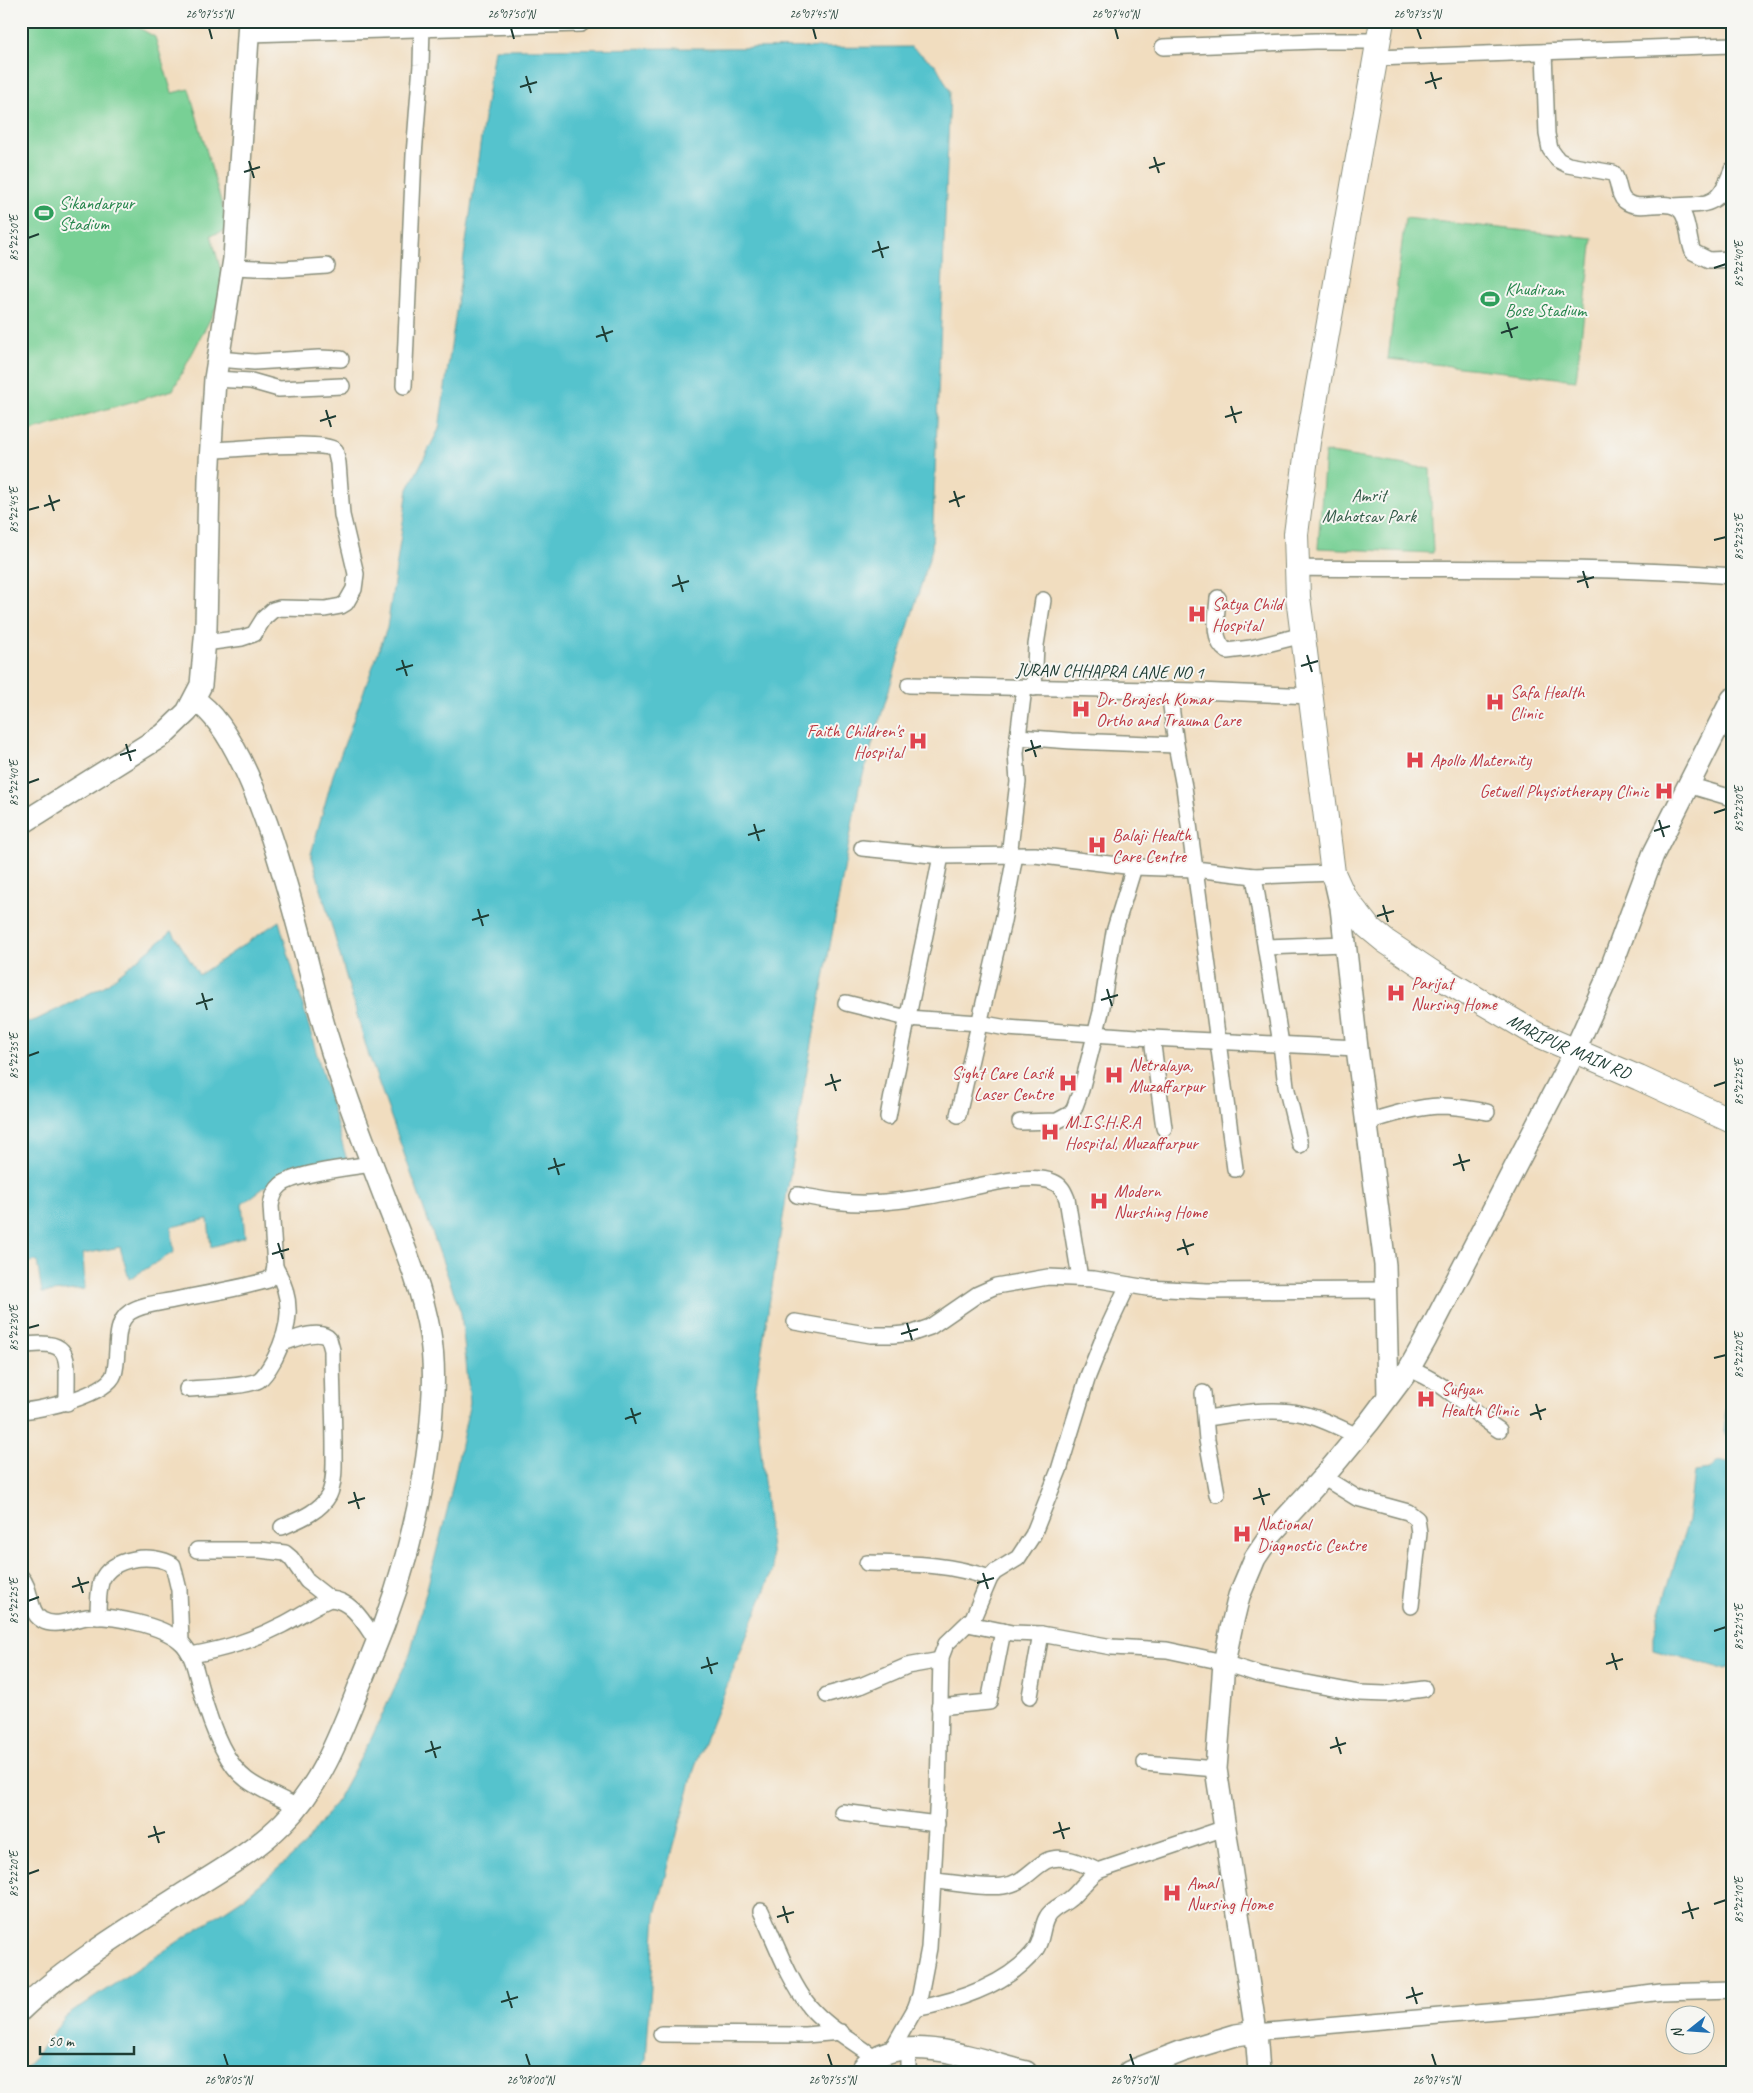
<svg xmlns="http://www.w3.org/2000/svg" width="1753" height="2093" viewBox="0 0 1753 2093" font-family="Caveat,sans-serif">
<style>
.green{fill:#78d095;stroke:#4c8664}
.water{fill:#55c3cd;stroke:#3a8080}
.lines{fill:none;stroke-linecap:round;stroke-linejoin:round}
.street-casing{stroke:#888d7a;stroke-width:18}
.secondary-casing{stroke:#888d7a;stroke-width:24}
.primary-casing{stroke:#888d7a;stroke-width:26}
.street{stroke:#fff;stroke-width:15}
.secondary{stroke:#fff;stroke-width:21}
.primary{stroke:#fff;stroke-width:24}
.ticks{fill:none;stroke:#1f3d34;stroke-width:2}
.labels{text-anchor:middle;stroke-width:4;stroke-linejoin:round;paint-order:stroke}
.leisure-label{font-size:18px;fill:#27864d;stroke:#f6f6f2;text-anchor:start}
.park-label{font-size:18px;fill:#315a47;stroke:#f6f6f2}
.health-label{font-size:18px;fill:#be3a42;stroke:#f6f6f2;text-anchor:start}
.street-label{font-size:18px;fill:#1f3d34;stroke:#f6f6f2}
.neatline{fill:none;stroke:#1f3d34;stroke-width:2}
.ticks-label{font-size:12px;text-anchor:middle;fill:#1f3d34}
</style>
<rect width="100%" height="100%" fill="#f6f6f2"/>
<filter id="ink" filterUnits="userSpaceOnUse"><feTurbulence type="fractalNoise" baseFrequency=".02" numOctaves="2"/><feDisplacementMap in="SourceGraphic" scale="10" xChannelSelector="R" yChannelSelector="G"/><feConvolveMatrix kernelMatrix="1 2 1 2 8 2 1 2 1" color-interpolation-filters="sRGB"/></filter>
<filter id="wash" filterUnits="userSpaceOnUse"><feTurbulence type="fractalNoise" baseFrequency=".0096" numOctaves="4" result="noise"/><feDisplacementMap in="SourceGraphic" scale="20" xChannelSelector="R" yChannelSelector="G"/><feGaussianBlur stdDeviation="1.12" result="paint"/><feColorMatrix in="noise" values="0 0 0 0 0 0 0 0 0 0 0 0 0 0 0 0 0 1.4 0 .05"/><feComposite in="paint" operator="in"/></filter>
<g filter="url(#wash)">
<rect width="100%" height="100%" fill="#f1ddbf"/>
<g class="green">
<path d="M 21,21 L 127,21 L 155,37 L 172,93 L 189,89 L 229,230 L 211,235 L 226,289 L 173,390 L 23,433 L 21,432 Z"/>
<path d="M 1405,218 L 1593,238 L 1576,380 L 1388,359 Z"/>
<path d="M 1325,452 L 1430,469 L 1433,553 L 1318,548 Z"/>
</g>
<g class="water">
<path d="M 911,47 L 936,65 L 950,91 L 932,549 L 859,788 L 804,1087 L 755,1392 L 773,1570 L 695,1766 L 656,1914 L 646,2060 L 640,2072 L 24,2072 L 65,2017 L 245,1897 L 304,1846 L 339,1797 L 372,1737 L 410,1654 L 448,1507 L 470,1402 L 461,1313 L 367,1050 L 311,854 L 333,775 L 387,628 L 408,489 L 439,429 L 494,49 Z"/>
<path d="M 279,921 L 348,1164 L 285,1172 L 242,1204 L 245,1237 L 211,1247 L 208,1219 L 171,1227 L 174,1252 L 129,1279 L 120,1247 L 83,1254 L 85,1289 L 42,1293 L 37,1261 L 21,1263 L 21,1024 L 36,1020 L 106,985 L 172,931 L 199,975 Z"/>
<path d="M 1732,1365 L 1732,1443 L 1723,1432 Z"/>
<path d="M 1718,1461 L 1732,1464 L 1732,1668 L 1726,1670 L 1653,1649 L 1653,1635 L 1688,1520 L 1694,1472 L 1710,1470 Z"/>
</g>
</g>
<g filter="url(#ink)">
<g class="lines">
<g class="street-casing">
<g id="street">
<path d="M 1163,47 L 1315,41 L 1379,41"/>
<path d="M 1544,52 L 1547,134 L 1550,149 L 1558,160 L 1568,165 L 1613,173 C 1620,181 1617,194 1625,201 C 1641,214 1672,194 1683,214 C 1689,225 1688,240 1693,252 L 1709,260 L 1732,259"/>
<path d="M 1376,58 L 1732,45"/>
<path d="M 1674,206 C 1710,204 1718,207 1732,170"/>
<path d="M 233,267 L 283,269 L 327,266"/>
<path d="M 218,359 L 254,362 L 319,358 L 341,359"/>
<path d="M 215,379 L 251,381 L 279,389 L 342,386"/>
<path d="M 404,386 L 414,155 L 421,65 L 422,25"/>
<path d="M 1296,568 C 1441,570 1587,565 1732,576"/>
<path d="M 1218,598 C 1217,614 1211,641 1227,651 L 1251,648 L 1303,635"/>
<path d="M 205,643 L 242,638 L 254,634 L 264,618 L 273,610 L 280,608 L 325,609 L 341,606 L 346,603 L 354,589 L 356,574 L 342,515 L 338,463 L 335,450 C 319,439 234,450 210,450"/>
<path d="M 909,685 L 1198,691 L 1311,696"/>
<path d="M 1034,688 L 1036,645 L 1043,600"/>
<path d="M 1169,690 L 1176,745 L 1184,787 L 1235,1169"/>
<path d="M 1018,737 L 1071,741 L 1176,745"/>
<path d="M 1688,785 L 1732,798"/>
<path d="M 862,848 L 941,856 L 1035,855 L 1134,867 L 1195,869 L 1254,876 L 1333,873"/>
<path d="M 1009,856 L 1018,782 L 1016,753 L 1024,688"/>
<path d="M 1254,876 L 1281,1044 L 1286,1086 L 1300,1145"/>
<path d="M 1266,947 L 1345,944"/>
<path d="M 846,1003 L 907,1018 L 979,1023 L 1007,1028 L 1152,1038 L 1357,1048"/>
<path d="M 1152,1038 L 1164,1128"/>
<path d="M 958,1115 L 1003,921 L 1015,855"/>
<path d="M 888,1117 C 904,1030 924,943 941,856"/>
<path d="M 1020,1122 L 1057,1121 L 1070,1114 L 1074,1109 L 1081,1090 L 1101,1012 L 1114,932 L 1134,867"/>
<path d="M 1367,1122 C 1391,1115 1415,1107 1440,1106 C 1456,1106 1471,1109 1487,1112"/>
<path d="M 797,1195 C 821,1199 845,1204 869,1203 C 889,1202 909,1200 929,1196 C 959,1192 1027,1170 1053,1182 C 1061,1185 1064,1191 1067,1199 L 1080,1278"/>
<path d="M 795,1322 L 871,1335 L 893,1335 L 913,1333 L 930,1327 L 978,1294 L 996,1286 L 1048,1277 L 1094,1279 L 1147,1288 L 1207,1291 L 1386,1290"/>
<path d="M 21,1346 C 76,1337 66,1359 67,1403"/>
<path d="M 1409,1369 C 1448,1384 1466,1408 1499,1430"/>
<path d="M 187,1389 C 203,1388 247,1387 259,1380 C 266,1375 271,1365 275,1358 C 291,1326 294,1299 275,1267"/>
<path d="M 1203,1393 L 1207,1440 L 1217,1494"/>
<path d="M 21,1411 C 42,1410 107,1395 114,1374 C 120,1356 112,1324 130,1312 C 142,1304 160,1303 174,1300 C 205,1294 237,1289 268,1280 L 273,1275 L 275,1267 L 271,1206 C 272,1198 274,1191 281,1185 C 295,1173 352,1167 372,1164"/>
<path d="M 1206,1418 C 1237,1414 1272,1407 1303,1414 C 1322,1418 1340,1428 1357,1436"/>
<path d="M 1323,1477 L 1357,1498 L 1408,1512 L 1417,1519 L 1419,1533 L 1411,1606"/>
<path d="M 282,1527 C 298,1520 320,1512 329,1495 C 335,1482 334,1464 334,1450 C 334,1416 332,1383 332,1350 L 329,1339 C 320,1328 294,1339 283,1343"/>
<path d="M 197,1550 L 260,1550 L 285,1553 L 291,1558 L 307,1581 L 330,1599"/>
<path d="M 867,1563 C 913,1564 946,1563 990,1578"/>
<path d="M 21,1577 C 32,1589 28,1612 42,1620 C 55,1628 74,1619 87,1617 C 112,1615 162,1625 181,1642 C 194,1654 196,1674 201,1690 C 209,1719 223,1762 247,1780 C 262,1791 281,1798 297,1807"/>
<path d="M 98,1617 C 98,1606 98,1593 101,1582 C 110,1557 153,1552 173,1565 L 179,1590 L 181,1642"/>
<path d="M 968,1624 L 1012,1633 L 1041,1634 L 1112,1647 L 1167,1650 L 1214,1660 L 1258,1674 L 1359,1693 L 1386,1694 L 1424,1689"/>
<path d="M 191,1655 C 225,1649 251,1641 282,1625 C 298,1617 313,1606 330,1599 C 353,1600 365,1625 377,1642"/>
<path d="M 827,1695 L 863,1685 L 907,1666 L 941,1660"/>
<path d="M 1030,1696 L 1041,1634"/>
<path d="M 939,1707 L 989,1702 L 1003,1631"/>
<path d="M 1145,1763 L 1216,1769"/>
<path d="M 842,1812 L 937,1824"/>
<path d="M 934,1881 C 956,1882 981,1889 1003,1886 C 1024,1883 1030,1870 1046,1861 C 1062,1853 1083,1864 1098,1871"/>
<path d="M 761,1911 C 775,1941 789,1981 810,2007 C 826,2026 854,2042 874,2057"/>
<path d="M 915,2009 C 956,2001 1009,1985 1036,1949 C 1043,1939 1041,1927 1047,1917 C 1052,1908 1063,1905 1071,1898 C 1081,1889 1087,1879 1098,1871 L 1225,1828"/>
<path d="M 1256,2032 L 1544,2007 L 1661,1992 L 1732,1990"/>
<path d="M 661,2034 L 805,2035 L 841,2032"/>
<path d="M 908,2049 L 908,2072"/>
<path d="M 891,2051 L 915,2009 L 920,1995 L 929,1948 L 938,1794 L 941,1657 L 946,1644 L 973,1618 L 990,1578 L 995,1572 L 1018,1558 L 1033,1535 L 1059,1470 L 1088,1376 L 1105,1334 L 1128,1285"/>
</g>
</g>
<g class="secondary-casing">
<g id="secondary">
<path d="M 249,31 L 580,21"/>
<path d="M 21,824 L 163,735 L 187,712 L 201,685 L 206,628 L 209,479 L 215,379 L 234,259 L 249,21"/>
<path d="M 1336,885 L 1341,907 L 1357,1048 L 1385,1265 L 1388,1395"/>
<path d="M 21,2010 C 67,1966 129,1928 183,1894 C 218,1872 254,1852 283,1823 C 327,1780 346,1717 369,1662 C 400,1589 421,1512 430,1433 C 433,1399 436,1367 430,1334 C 422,1288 404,1246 387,1203 C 362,1138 337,1074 319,1008 C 301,938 255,734 194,700"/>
<path d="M 860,2072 C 892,2025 982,2061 1026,2072"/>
<path d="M 1129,2072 L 1183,2051 L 1236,2035 L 1256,2032"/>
<path d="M 1259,2072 L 1256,2032 L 1216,1769 L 1224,1663 L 1231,1629 L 1239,1596 L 1255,1558 L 1272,1533 L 1326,1474 L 1370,1421 L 1409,1369 L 1426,1339 L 1569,1063 L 1606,981 L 1653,855 L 1732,699"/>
</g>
</g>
<g class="primary-casing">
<g id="primary">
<path id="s1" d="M 1382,21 L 1308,442 L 1296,534 L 1298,597 L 1333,873 L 1343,895 L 1368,927 L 1385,941 L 1433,973 L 1536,1034 L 1639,1078 L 1732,1121"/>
</g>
</g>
<use href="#street" class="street"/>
<use href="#secondary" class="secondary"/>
<use href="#primary" class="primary"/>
</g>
</g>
<path class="ticks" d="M 209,28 L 212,39M 511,28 L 514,39M 813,28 L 816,39M 1115,28 L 1118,39M 1417,28 L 1421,39M 1431,72 L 1436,89M 526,76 L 531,93M 1425,83 L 1442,78M 520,87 L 537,82M 1154,157 L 1159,173M 249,161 L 254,178M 1149,168 L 1165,163M 244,172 L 260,167M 28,238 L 39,234M 878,241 L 883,258M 872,252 L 889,247M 1714,268 L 1726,264M 1507,322 L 1512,338M 602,326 L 607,342M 1501,333 L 1518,327M 596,337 L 613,331M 1231,406 L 1236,423M 326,410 L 331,427M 1225,417 L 1242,412M 320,421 L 336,416M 954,491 L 959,507M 49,495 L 54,511M 949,502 L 965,496M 44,506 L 60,500M 28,510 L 39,507M 1714,540 L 1726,537M 1583,571 L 1588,588M 678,575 L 683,592M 1577,582 L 1594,577M 672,586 L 689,581M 1307,655 L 1312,672M 402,660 L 407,676M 1301,666 L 1318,661M 396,670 L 413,665M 1031,740 L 1036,757M 126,744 L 131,761M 1025,751 L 1041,746M 120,755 L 136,750M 28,783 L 39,779M 1714,813 L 1726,809M 1659,820 L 1664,837M 754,824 L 759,841M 1654,831 L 1670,826M 748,835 L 765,830M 1383,905 L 1388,922M 478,909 L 483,926M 1377,916 L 1394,911M 472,920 L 489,915M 1107,989 L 1112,1006M 202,993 L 207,1010M 1101,1000 L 1118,995M 196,1004 L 213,999M 28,1056 L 39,1052M 831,1074 L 836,1091M 825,1085 L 841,1080M 1714,1086 L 1726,1082M 1459,1154 L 1464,1171M 554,1158 L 559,1175M 1453,1165 L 1470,1160M 548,1169 L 565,1164M 1183,1239 L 1188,1255M 278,1243 L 283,1259M 1177,1250 L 1194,1244M 272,1254 L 289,1249M 907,1323 L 912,1340M 28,1328 L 39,1325M 901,1334 L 918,1329M 1714,1358 L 1726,1355M 1536,1404 L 1541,1420M 631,1408 L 636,1424M 1530,1415 L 1546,1409M 625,1419 L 641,1413M 1259,1488 L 1264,1505M 354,1492 L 359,1509M 1253,1499 L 1270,1494M 348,1503 L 365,1498M 983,1573 L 988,1589M 78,1577 L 83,1593M 977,1583 L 994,1578M 72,1587 L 89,1582M 28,1601 L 39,1597M 1714,1631 L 1726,1627M 1612,1653 L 1617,1670M 707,1657 L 712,1674M 1606,1664 L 1623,1659M 701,1668 L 718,1663M 1336,1737 L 1341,1754M 431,1741 L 436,1758M 1330,1748 L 1346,1743M 425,1752 L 441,1747M 1059,1822 L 1064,1839M 154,1826 L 159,1843M 1053,1833 L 1070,1828M 148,1837 L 165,1832M 28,1874 L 39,1870M 1688,1902 L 1693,1919M 1714,1904 L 1726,1900M 783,1906 L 788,1923M 1682,1913 L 1699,1908M 777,1917 L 794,1912M 1412,1987 L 1417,2004M 507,1991 L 512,2008M 1406,1998 L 1423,1993M 501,2002 L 518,1997M 224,2054 L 228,2066M 526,2054 L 530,2066M 828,2054 L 832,2066M 1130,2054 L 1134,2066M 1432,2054 L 1436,2066"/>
<defs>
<g id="stadium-bare" transform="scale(1.5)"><path d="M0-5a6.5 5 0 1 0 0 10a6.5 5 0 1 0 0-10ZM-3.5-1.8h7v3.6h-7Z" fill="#2e9e5b" stroke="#f6f6f2" stroke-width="2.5" paint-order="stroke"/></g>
<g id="hospital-bare" transform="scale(1.5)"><path d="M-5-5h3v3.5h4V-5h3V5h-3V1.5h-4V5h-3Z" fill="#e0444e" stroke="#f6f6f2" stroke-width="2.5" paint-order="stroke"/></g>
</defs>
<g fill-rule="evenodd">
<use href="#stadium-bare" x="44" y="213"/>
<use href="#stadium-bare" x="1490" y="299"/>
<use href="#hospital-bare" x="1197" y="614"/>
<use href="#hospital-bare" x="1495" y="702"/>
<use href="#hospital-bare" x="1081" y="709"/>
<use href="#hospital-bare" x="918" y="741"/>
<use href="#hospital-bare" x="1415" y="760"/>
<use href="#hospital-bare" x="1664" y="791"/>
<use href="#hospital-bare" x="1097" y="845"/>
<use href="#hospital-bare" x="1396" y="993"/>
<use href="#hospital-bare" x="1114" y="1075"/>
<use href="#hospital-bare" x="1068" y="1083"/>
<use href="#hospital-bare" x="1050" y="1132"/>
<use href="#hospital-bare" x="1099" y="1201"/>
<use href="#hospital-bare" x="1426" y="1399"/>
<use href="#hospital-bare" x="1242" y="1534"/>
<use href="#hospital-bare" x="1172" y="1893"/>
</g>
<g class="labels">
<g class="leisure-label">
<text x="59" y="209">Sikandarpur<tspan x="59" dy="21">Stadium</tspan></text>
<text x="1505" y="295">Khudiram<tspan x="1505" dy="21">Bose Stadium</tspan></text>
</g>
<g class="park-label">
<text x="1369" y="501">Amrit<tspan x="1369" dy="21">Mahotsav Park</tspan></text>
</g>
<g class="health-label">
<text x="1212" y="610">Satya Child<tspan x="1212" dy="21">Hospital</tspan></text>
<text x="1510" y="698">Safa Health<tspan x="1510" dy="21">Clinic</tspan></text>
<text x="1096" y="705">Dr. Brajesh Kumar<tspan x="1096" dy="21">Ortho and Trauma Care</tspan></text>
<text x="903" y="737" text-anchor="end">Faith Children's<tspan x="903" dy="21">Hospital</tspan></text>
<text x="1430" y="766">Apollo Maternity</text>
<text x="1649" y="797" text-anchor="end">Getwell Physiotherapy Clinic</text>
<text x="1112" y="841">Balaji Health<tspan x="1112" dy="21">Care Centre</tspan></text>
<text x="1411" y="989">Parijat<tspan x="1411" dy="21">Nursing Home</tspan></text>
<text x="1129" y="1071">Netralaya,<tspan x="1129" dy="21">Muzaffarpur</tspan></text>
<text x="1053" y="1079" text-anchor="end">Sight Care Lasik<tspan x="1053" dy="21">Laser Centre</tspan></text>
<text x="1065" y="1128">M.I.S.H.R.A<tspan x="1065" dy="21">Hospital, Muzaffarpur</tspan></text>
<text x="1114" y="1197">Modern<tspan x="1114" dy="21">Nurshing Home</tspan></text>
<text x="1441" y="1395">Sufyan<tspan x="1441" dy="21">Health Clinic</tspan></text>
<text x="1257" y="1530">National<tspan x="1257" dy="21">Diagnostic Centre</tspan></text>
<text x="1187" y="1889">Amal<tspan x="1187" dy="21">Nursing Home</tspan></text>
</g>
<g class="street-label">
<text transform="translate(1110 671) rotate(1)" y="6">JURAN CHHAPRA LANE NO 1</text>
<text dy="6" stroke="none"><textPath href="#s1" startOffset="1161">MARIPUR MAIN RD</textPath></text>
</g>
</g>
<rect width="1753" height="2093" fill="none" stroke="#f6f6f2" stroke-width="55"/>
<g transform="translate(1690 2030) rotate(253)"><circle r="24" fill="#f6f6f2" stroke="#a0aca6"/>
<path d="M0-4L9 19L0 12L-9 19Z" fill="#1f6fb2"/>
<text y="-8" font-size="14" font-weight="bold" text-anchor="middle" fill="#1f3d34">N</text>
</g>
<path d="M40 2046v8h94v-8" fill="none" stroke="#1f3d34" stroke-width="2.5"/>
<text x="48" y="2046" font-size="15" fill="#1f3d34" stroke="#f6f6f2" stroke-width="4" paint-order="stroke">50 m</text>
<rect x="28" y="28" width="1698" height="2038" class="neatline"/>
<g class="ticks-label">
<text x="209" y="18">26°07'55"N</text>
<text x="511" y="18">26°07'50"N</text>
<text x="813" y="18">26°07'45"N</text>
<text x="1115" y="18">26°07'40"N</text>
<text x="1417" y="18">26°07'35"N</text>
<text transform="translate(14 238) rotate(-90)" y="4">85°22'50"E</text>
<text transform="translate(1739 264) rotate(-90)" y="4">85°22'40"E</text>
<text transform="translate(14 510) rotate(-90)" y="4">85°22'45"E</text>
<text transform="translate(1739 537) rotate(-90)" y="4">85°22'35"E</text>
<text transform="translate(14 783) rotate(-90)" y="4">85°22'40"E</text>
<text transform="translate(1739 809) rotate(-90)" y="4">85°22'30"E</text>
<text transform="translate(14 1056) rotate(-90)" y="4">85°22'35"E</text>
<text transform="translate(1739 1082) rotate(-90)" y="4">85°22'25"E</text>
<text transform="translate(14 1328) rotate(-90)" y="4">85°22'30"E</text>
<text transform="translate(1739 1355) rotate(-90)" y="4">85°22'20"E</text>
<text transform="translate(14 1601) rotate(-90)" y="4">85°22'25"E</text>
<text transform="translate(1739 1627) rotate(-90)" y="4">85°22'15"E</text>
<text transform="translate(14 1874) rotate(-90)" y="4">85°22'20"E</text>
<text transform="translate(1739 1900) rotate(-90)" y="4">85°22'10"E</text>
<text x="228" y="2084">26°08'05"N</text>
<text x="530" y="2084">26°08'00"N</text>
<text x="832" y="2084">26°07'55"N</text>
<text x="1134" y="2084">26°07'50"N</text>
<text x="1436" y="2084">26°07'45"N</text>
</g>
</svg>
